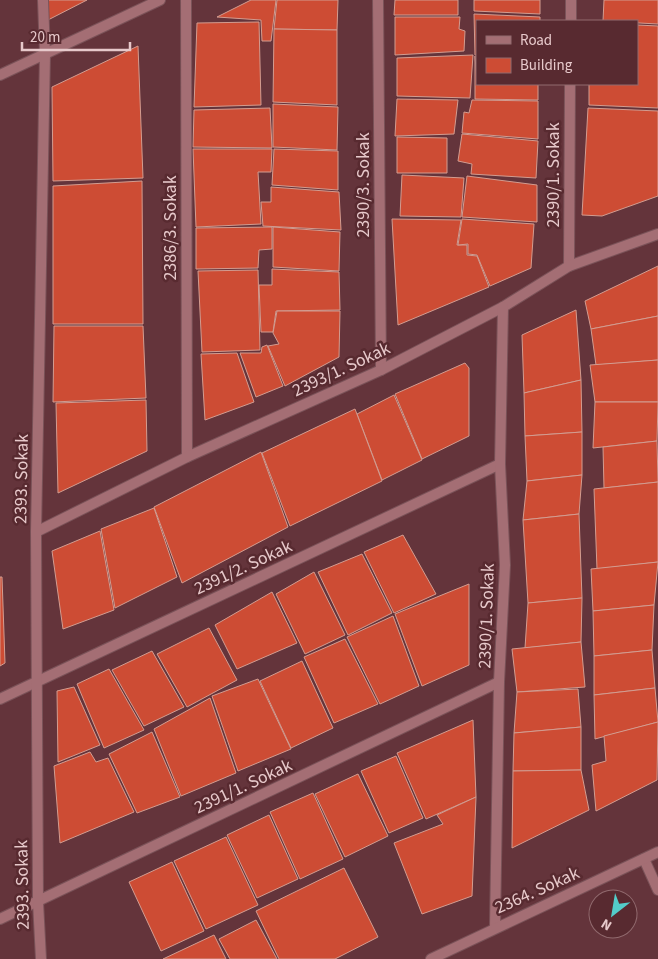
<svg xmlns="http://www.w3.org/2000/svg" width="658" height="959" viewBox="0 0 658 959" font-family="'Source Sans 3',sans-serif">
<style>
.building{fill:#cd4c34;stroke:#d39c90}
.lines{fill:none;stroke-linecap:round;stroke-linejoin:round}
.service-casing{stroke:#7a5258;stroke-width:12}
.minor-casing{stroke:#7a5258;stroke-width:12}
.tertiary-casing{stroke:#7a5258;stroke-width:12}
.service{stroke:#a46e74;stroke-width:10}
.minor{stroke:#a46e74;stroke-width:10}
.tertiary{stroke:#a46e74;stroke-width:10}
.labels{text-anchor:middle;stroke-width:5;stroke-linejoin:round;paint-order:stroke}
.street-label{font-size:18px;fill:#e7c9cb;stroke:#582a30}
</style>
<rect width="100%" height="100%" fill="#64343b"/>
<g class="building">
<path d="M 46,0 L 87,0 L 46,21 Z"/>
<path d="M 251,0 L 276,0 L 271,41 L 262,41 L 261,20 L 217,17 Z"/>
<path d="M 277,0 L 338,0 L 337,30 L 274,29 Z"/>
<path d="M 395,0 L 458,0 L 458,15 L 394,15 Z"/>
<path d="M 474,0 L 540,0 L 540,14 L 474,11 Z"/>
<path d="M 604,0 L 658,0 L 658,24 L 603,21 Z"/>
<path d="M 474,14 L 540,17 L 540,21 L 477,21 L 477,55 L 475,55 Z"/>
<path d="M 395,17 L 460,17 L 459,29 L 465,31 L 464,51 L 395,55 Z"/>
<path d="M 259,22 L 261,105 L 194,107 L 197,23 Z"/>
<path d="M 637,25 L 658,26 L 658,108 L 589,105 L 589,84 L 637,84 Z"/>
<path d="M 274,29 L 337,30 L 337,105 L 273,102 Z"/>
<path d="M 138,46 L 143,178 L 53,181 L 52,87 Z"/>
<path d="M 473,55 L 470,98 L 397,96 L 397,58 Z"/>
<path d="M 475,56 L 477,84 L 538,84 L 538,100 L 475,99 Z"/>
<path d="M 397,99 L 458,100 L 454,134 L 395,136 Z"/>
<path d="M 472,100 L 538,101 L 538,139 L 462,133 L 464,112 L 469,113 Z"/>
<path d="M 273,104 L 338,107 L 337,150 L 273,147 Z"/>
<path d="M 270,108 L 272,148 L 193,147 L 194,110 Z"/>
<path d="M 588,108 L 658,111 L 658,196 L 602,216 L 582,215 Z"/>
<path d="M 462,134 L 538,141 L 536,178 L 471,174 L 472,164 L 458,161 Z"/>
<path d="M 397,137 L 447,138 L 447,173 L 397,173 Z"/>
<path d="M 193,149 L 272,149 L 271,172 L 258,172 L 261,224 L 196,227 Z"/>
<path d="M 274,149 L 338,151 L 338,190 L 272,185 Z"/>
<path d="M 402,175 L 464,178 L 461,217 L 400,216 Z"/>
<path d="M 467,176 L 537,185 L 537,222 L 462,217 Z"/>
<path d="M 142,181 L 143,324 L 53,324 L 53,186 Z"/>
<path d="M 271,187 L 339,192 L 341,230 L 263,226 L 261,202 L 271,202 Z"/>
<path d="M 392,219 L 461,220 L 457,245 L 467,245 L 467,255 L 477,256 L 489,287 L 398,325 Z"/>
<path d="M 462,219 L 534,224 L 531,268 L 490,286 L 477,255 L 468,254 L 468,244 L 458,245 Z"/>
<path d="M 272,227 L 272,249 L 259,250 L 258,268 L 196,269 L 196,228 Z"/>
<path d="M 273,227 L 340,232 L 339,271 L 273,267 Z"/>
<path d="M 658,266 L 658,316 L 591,329 L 585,301 Z"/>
<path d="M 272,269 L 339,272 L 340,310 L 276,311 L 273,332 L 261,332 L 259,285 L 272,285 Z"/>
<path d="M 258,270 L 260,350 L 202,352 L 198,271 Z"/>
<path d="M 576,310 L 581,380 L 524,393 L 522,335 Z"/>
<path d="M 277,311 L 340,311 L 339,357 L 285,386 L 268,346 L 279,344 L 273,333 Z"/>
<path d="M 658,316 L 658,360 L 596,365 L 591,329 Z"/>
<path d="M 54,326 L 143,326 L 146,398 L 53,402 Z"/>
<path d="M 267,345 L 283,386 L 256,397 L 240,353 L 261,353 L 262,347 Z"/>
<path d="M 237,353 L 254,402 L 205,420 L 201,354 Z"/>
<path d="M 658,360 L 658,402 L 595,402 L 590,365 Z"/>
<path d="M 465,363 L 469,368 L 469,436 L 422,459 L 395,394 Z"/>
<path d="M 581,380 L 582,432 L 525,436 L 524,393 Z"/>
<path d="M 394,395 L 422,460 L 382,480 L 357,414 Z"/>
<path d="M 146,400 L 147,451 L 58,493 L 56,403 Z"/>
<path d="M 595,402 L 658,402 L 657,441 L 593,448 Z"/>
<path d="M 355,409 L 382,481 L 290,526 L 262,453 Z"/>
<path d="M 582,432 L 582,475 L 527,481 L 525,436 Z"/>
<path d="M 657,441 L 658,482 L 604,488 L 603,447 Z"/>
<path d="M 261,452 L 288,527 L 182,583 L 154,507 Z"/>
<path d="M 582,475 L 579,514 L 523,520 L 527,481 Z"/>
<path d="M 658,482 L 658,562 L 597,569 L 594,489 Z"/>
<path d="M 154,508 L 177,577 L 115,608 L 101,529 Z"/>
<path d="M 579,514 L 582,598 L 528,603 L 523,520 Z"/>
<path d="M 100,531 L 114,610 L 63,629 L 52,551 Z"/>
<path d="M 403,535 L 436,594 L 394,613 L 364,552 Z"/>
<path d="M 362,554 L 392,613 L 348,635 L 318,572 Z"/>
<path d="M 658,562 L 654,605 L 593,611 L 591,569 Z"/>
<path d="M 314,572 L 345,635 L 305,654 L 276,594 Z"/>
<path d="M 0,577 L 2,577 L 5,663 L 0,666 Z"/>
<path d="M 469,584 L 469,665 L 422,686 L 395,614 Z"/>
<path d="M 272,592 L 297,643 L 237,669 L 215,625 Z"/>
<path d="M 582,598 L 581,642 L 525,648 L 528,603 Z"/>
<path d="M 654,605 L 652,650 L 594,656 L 593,611 Z"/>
<path d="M 393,616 L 419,686 L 380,704 L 347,637 Z"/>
<path d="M 209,628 L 237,680 L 187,707 L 157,654 Z"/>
<path d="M 345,639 L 378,704 L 334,723 L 304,657 Z"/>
<path d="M 581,642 L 585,687 L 517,692 L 512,649 Z"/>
<path d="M 652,650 L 655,688 L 594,695 L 594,656 Z"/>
<path d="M 152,651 L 184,707 L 144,726 L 112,670 Z"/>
<path d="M 302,661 L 333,728 L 291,748 L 260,681 Z"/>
<path d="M 109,669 L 144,730 L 104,748 L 77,684 Z"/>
<path d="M 258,679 L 291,749 L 238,771 L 212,696 Z"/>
<path d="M 74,687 L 100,745 L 58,762 L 57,691 Z"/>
<path d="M 655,688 L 658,722 L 595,739 L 594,695 Z"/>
<path d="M 578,689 L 581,727 L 514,733 L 517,692 Z"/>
<path d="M 210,698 L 236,773 L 181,796 L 154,729 Z"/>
<path d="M 473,720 L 476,797 L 426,819 L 397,753 Z"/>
<path d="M 658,722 L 657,780 L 596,811 L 592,765 L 606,761 L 604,736 Z"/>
<path d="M 581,727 L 581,770 L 513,771 L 514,733 Z"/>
<path d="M 152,732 L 180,797 L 137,813 L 109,754 Z"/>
<path d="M 90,752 L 96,762 L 108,758 L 134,812 L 60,843 L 54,766 Z"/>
<path d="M 396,756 L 423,818 L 389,833 L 361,771 Z"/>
<path d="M 581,770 L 589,810 L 512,848 L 513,771 Z"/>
<path d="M 358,774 L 388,836 L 345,857 L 315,794 Z"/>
<path d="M 313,793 L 343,859 L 300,879 L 270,812 Z"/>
<path d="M 476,797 L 472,896 L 422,914 L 394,843 L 443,824 L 437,815 Z"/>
<path d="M 269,815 L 298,879 L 257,898 L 227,835 Z"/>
<path d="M 226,837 L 258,905 L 206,929 L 174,861 Z"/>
<path d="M 172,862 L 204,931 L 161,951 L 129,882 Z"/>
<path d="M 344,868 L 378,937 L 335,959 L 279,959 L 256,911 Z"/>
<path d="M 256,920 L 277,959 L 230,959 L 219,939 Z"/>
<path d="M 214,935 L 226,959 L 163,959 Z"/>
</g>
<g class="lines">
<g class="service-casing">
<path id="service" d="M 644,859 L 658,890"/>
</g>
<g class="minor-casing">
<g id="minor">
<path d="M 186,0 L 187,457"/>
<path d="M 378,0 L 381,370"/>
<path d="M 571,21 L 571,0"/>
<path d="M 0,75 L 160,0"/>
<path d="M 569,266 L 570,84"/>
<path d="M 36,532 L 187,457 L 381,370 L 503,307 L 569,266 L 658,234"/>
<path d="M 0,699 L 500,464"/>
<path d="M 0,919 L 499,682"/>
<path d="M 495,927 L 499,682 L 505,565 L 500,464 L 503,307"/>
<path d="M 41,959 L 38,902 L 36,532 L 45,54 L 43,0"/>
</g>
</g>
<g class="tertiary-casing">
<path id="tertiary" d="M 431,959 L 658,852"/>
</g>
<use href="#service" class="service"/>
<use href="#minor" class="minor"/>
<use href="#tertiary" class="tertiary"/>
</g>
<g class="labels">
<g class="street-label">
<text transform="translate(553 175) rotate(-90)" y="6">2390/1. Sokak</text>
<text transform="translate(363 185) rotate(-90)" y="6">2390/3. Sokak</text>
<text transform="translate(170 228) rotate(-90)" y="6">2386/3. Sokak</text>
<text transform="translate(341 369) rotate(-25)" y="6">2393/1. Sokak</text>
<text transform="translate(21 479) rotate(-89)" y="6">2393. Sokak</text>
<text transform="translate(243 567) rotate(-25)" y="6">2391/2. Sokak</text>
<text transform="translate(486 616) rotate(-88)" y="6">2390/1. Sokak</text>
<text transform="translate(243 786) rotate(-25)" y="6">2391/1. Sokak</text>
<text transform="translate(22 885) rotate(-91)" y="6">2393. Sokak</text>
<text transform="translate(537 890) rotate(-24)" y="6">2364. Sokak</text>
</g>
</g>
<rect x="476" y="20" width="162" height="65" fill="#582a30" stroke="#916a6e"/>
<rect x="486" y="36" width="25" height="8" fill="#a46e74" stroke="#916a6e"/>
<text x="520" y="45" font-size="15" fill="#e7c9cb">Road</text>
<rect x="486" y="58" width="25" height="15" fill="#cd4c34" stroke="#916a6e"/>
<text x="520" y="70" font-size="15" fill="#e7c9cb">Building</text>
<g transform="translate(613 914) rotate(211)"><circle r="24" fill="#582a30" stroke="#916a6e"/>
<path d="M0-4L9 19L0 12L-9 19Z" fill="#53cdca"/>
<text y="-8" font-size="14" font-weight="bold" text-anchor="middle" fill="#e7c9cb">N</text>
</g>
<path d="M22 42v8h108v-8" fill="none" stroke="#e7c9cb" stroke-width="2.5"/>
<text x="30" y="42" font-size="15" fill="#e7c9cb" stroke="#582a30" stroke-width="4" paint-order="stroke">20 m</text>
</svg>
